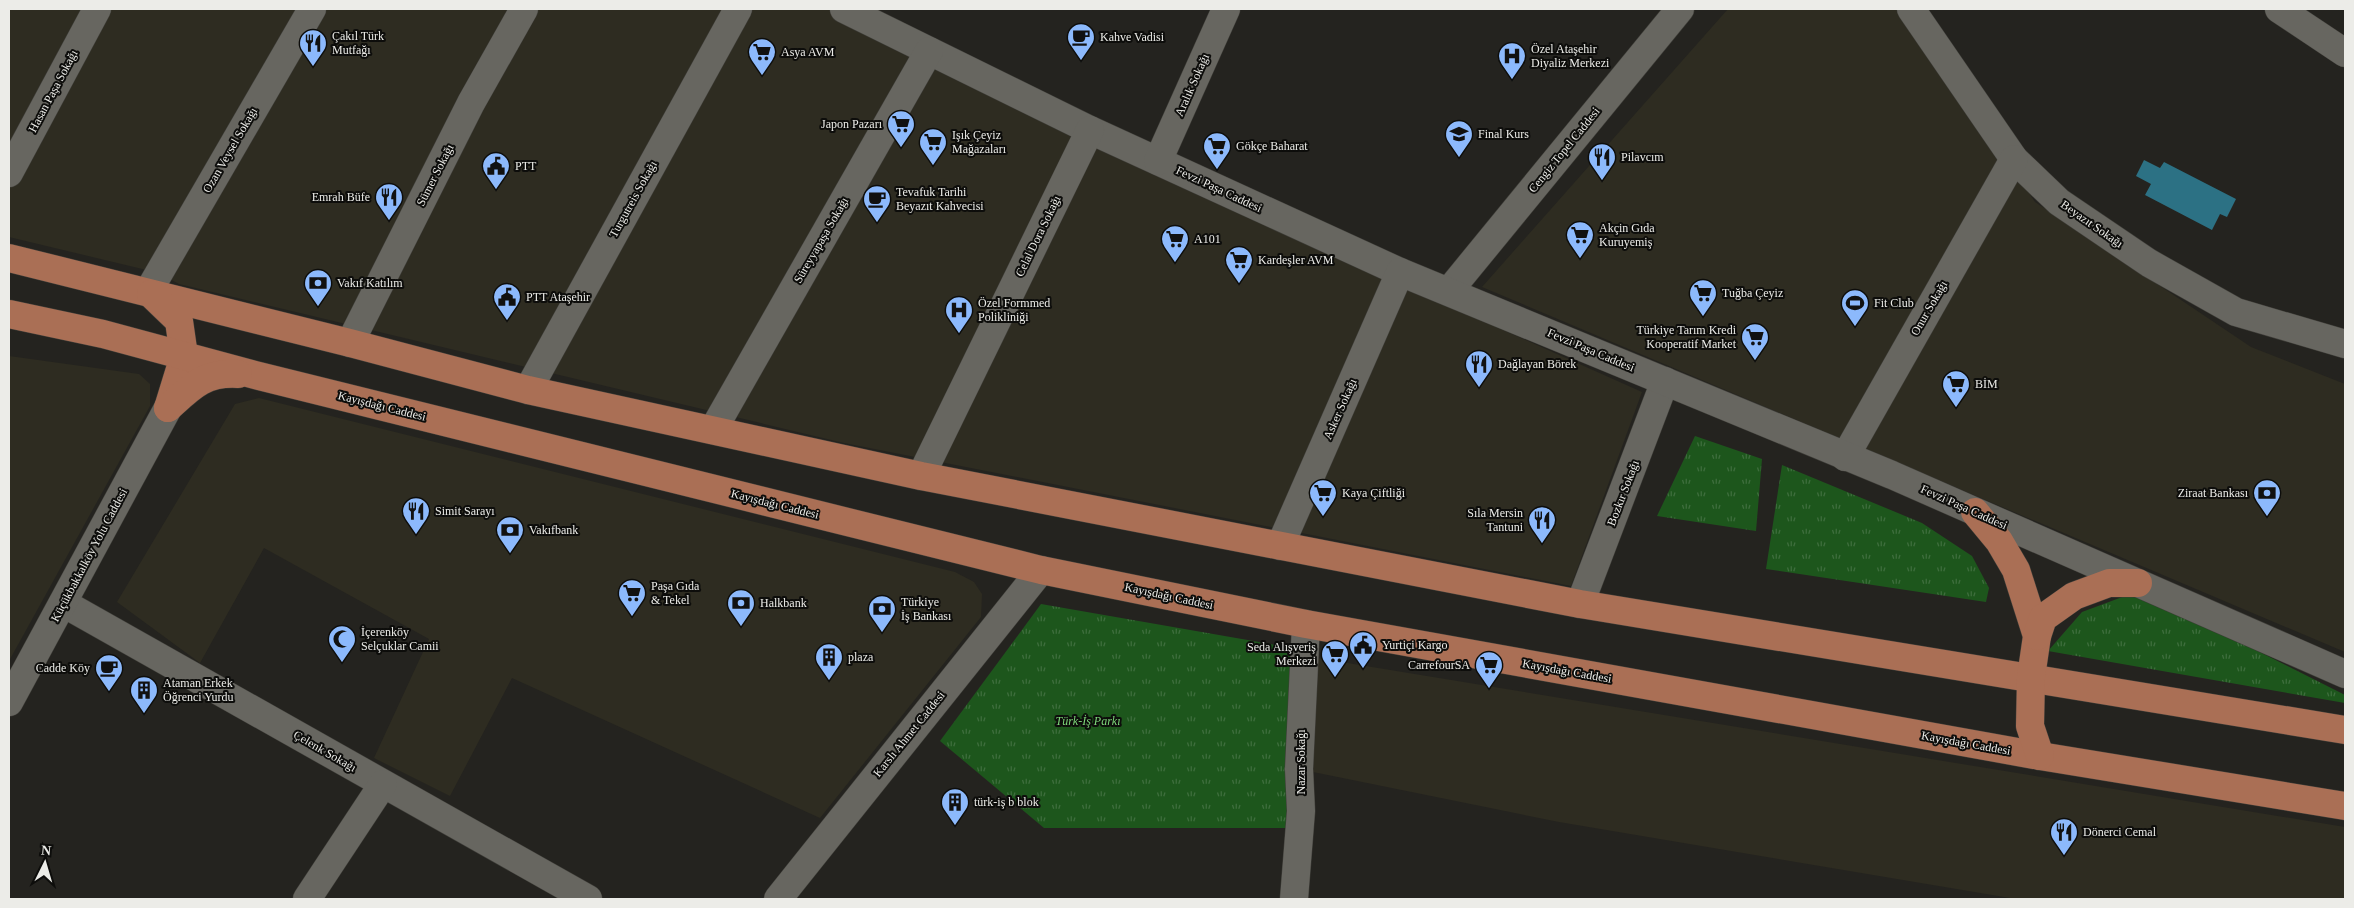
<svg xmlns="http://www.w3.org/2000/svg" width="2354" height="908" viewBox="0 0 2354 908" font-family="Georgia,serif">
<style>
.built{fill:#2e2c21}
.park{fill:url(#park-tufts)}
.water{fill:#2c7184}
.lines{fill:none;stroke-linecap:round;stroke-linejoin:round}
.street-casing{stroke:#3f3e39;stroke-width:29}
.secondary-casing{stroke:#3f3e39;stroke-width:29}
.primary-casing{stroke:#3f3e39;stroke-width:29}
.street{stroke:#676660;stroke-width:28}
.secondary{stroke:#676660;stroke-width:28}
.primary{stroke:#aa6f55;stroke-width:28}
.labels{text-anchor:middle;stroke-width:4;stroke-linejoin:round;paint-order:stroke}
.poi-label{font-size:12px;fill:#ecece8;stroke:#0d0d0b;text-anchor:start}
.street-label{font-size:12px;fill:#ecece8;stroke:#0d0d0b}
.park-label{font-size:12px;font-style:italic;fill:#7ed77a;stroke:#0d0d0b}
</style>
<defs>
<pattern id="park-tufts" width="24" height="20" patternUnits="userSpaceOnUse" patternTransform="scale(1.25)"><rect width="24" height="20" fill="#1d561c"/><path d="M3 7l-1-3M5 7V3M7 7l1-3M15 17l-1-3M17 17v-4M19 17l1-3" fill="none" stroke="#3e6e3d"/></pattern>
</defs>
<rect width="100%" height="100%" fill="#24231f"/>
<g class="built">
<path d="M 9,9 L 851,9 L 1407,287 L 1642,392 L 1571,586 L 844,443 L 179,284 L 159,273 L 9,237 Z"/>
<path d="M 1728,9 L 1907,9 L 2035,202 L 2251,347 L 2345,384 L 2345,652 L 1482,287 Z"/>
<path d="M 9,356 L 139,374 L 150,384 L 150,406 L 9,661 Z"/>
<path d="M 259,398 L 955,572 L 974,582 L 982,594 L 981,617 L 820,818 L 512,678 L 450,796 L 374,758 L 429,639 L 264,548 L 200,663 L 117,602 L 235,404 Z"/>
<path d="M 1311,657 L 2345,827 L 2345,899 L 2016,899 L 1559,822 L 1313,772 Z"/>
</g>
<g class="park">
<path d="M 1695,436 L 1762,459 L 1756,531 L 1657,516 Z"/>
<path d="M 1782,465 L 1922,523 L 1972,556 L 1989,588 L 1986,602 L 1766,569 Z"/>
<path d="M 2125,596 L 2152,598 L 2345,695 L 2345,703 L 2048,651 L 2082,612 Z"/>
<path d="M 1041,604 L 1299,649 L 1297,828 L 1044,828 L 940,741 Z"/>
</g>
<path class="water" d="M 2144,160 L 2160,168 L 2164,162 L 2236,199 L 2227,217 L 2220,214 L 2212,230 L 2145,195 L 2151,184 L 2136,176 Z"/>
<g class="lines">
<g class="street-casing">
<g id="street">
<path d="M 844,9 L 1090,130 L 1400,272"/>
<path d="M 1911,9 L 2014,159 L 2059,202 L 2149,263 L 2236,312 L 2345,344"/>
<path d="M 2279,9 L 2345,53"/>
<path d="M 1158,161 L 1226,9"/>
<path d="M 9,173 L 97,9"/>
<path d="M 148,292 L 312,9"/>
<path d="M 350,343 L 471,103 L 524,9"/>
<path d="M 528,390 L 738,9"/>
<path d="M 713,430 L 929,51"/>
<path d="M 1845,457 L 2014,159"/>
<path d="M 921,476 L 1090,130"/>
<path d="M 63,603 L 588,899"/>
<path d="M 1580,604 L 1665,381"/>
<path d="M 307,899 L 383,784"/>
<path d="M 1294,899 L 1301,811 L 1299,769 L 1306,624"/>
</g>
</g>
<g class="secondary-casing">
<g id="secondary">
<path d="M 1449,291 L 1680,9"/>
<path d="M 1280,546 L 1400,272 L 1892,475 L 2345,674"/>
<path d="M 9,702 L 168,408"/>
<path d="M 778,899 L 1041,570"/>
</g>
</g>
<g class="primary-casing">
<g id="primary">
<path d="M 9,258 L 350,343 L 528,390 L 921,476 L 1580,604 L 2345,730"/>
<path d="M 151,294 L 179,321 L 184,356 L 168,408"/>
<path d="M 9,314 L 103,334 L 255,375 L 1041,570 L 1306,624 L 2040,756 L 2345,806"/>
<path d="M 168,408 C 191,387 204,372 238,374"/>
<path d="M 1975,512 L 1999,541 L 2016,570 L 2037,636 L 2031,677 L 2030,726 L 2040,756"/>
<path d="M 2037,636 L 2043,618 L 2074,596 L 2109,583 L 2138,583"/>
</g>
</g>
<use href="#street" class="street"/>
<use href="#secondary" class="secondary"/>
<use href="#primary" class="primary"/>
</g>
<defs>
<g id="cafe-pin" transform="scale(1.4375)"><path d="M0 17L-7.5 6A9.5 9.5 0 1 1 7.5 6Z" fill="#8cb9fc" stroke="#0d0d0b"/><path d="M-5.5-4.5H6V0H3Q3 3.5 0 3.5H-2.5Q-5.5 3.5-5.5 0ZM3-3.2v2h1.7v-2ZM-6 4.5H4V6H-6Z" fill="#111"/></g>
<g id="restaurant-pin" transform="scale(1.4375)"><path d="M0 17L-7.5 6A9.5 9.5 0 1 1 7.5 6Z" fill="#8cb9fc" stroke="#0d0d0b"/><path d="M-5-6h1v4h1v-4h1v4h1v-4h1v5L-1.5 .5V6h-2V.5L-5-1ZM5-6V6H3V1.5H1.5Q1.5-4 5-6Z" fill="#111"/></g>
<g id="supermarket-pin" transform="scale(1.4375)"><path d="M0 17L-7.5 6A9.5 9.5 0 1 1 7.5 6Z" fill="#8cb9fc" stroke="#0d0d0b"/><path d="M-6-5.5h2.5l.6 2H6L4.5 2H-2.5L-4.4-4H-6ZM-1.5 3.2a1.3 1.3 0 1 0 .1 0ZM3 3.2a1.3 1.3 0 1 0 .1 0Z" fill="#111"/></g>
<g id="hospital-pin" transform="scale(1.4375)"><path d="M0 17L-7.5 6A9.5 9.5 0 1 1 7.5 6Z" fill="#8cb9fc" stroke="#0d0d0b"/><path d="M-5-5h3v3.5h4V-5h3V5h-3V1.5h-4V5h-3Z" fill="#111"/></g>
<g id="school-pin" transform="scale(1.4375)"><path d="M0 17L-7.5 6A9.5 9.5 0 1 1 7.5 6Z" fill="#8cb9fc" stroke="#0d0d0b"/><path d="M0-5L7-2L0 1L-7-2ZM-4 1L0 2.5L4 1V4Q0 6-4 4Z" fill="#111"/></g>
<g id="civic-pin" transform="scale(1.4375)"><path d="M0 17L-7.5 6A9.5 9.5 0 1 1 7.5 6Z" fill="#8cb9fc" stroke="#0d0d0b"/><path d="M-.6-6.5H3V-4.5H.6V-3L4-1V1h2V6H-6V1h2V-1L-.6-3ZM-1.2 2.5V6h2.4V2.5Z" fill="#111"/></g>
<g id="bank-pin" transform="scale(1.4375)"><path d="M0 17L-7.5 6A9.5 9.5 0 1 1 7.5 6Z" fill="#8cb9fc" stroke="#0d0d0b"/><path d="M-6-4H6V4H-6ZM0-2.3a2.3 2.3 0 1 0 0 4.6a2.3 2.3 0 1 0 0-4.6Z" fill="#111"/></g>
<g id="stadium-pin" transform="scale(1.4375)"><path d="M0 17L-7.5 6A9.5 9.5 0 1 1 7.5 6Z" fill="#8cb9fc" stroke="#0d0d0b"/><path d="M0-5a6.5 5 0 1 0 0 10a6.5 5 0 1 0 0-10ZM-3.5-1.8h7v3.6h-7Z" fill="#111"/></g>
<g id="mosque-pin" transform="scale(1.4375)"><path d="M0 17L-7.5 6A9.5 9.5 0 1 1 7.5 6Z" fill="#8cb9fc" stroke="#0d0d0b"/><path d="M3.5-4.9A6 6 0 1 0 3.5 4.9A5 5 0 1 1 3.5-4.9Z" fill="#111"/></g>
<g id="building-pin" transform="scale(1.4375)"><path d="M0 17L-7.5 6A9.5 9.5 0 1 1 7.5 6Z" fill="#8cb9fc" stroke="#0d0d0b"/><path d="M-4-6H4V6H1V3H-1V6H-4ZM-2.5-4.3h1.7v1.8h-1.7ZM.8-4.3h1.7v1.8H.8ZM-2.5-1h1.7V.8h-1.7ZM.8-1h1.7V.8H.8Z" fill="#111"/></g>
</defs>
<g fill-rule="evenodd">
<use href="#cafe-pin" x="1081" y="37"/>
<use href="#restaurant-pin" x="313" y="43"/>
<use href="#supermarket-pin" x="762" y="52"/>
<use href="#hospital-pin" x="1512" y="56"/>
<use href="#supermarket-pin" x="901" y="124"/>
<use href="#school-pin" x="1459" y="134"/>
<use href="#supermarket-pin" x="933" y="142"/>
<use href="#supermarket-pin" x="1217" y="146"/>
<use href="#restaurant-pin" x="1602" y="157"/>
<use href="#civic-pin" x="496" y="166"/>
<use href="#restaurant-pin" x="389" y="197"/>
<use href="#cafe-pin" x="877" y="199"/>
<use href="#supermarket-pin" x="1580" y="235"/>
<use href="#supermarket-pin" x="1175" y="239"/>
<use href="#supermarket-pin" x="1239" y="260"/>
<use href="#bank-pin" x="318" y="283"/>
<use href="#supermarket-pin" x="1703" y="293"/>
<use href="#civic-pin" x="507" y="297"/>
<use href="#stadium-pin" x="1855" y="303"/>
<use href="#hospital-pin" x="959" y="310"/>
<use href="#supermarket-pin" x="1755" y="337"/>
<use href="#restaurant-pin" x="1479" y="364"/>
<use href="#supermarket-pin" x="1956" y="384"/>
<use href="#supermarket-pin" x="1323" y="493"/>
<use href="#bank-pin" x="2267" y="493"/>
<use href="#restaurant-pin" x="416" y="511"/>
<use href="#restaurant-pin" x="1542" y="520"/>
<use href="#bank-pin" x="510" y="530"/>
<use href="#supermarket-pin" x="632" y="593"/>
<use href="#bank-pin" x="741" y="603"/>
<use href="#bank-pin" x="882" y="609"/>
<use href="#mosque-pin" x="342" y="639"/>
<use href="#civic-pin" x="1363" y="645"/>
<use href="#supermarket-pin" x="1335" y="654"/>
<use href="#building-pin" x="829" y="657"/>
<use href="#supermarket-pin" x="1489" y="665"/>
<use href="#cafe-pin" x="109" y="668"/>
<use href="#building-pin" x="144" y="690"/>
<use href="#building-pin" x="955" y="802"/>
<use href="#restaurant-pin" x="2064" y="832"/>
</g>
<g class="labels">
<g class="poi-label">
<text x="332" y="40">Çakıl Türk<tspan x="332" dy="14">Mutfağı</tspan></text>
<text x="1100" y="41">Kahve Vadisi</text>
<text x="1531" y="53">Özel Ataşehir<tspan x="1531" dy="14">Diyaliz Merkezi</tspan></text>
<text x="781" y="56">Asya AVM</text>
<text x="882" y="128" text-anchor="end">Japon Pazarı</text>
<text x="1478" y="138">Final Kurs</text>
<text x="952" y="139">Işık Çeyiz<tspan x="952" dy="14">Mağazaları</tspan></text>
<text x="1236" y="150">Gökçe Baharat</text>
<text x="1621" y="161">Pilavcım</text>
<text x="515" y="170">PTT</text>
<text x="896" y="196">Tevafuk Tarihi<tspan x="896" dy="14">Beyazıt Kahvecisi</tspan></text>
<text x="370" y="201" text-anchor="end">Emrah Büfe</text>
<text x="1599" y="232">Akçin Gıda<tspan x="1599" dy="14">Kuruyemiş</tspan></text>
<text x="1194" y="243">A101</text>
<text x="1258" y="264">Kardeşler AVM</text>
<text x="337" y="287">Vakıf Katılım</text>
<text x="1722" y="297">Tuğba Çeyiz</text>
<text x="526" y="301">PTT Ataşehir</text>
<text x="978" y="307">Özel Formmed<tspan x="978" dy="14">Polikliniği</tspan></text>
<text x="1874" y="307">Fit Club</text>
<text x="1736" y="334" text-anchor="end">Türkiye Tarım Kredi<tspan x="1736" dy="14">Kooperatif Market</tspan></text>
<text x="1498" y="368">Dağlayan Börek</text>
<text x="1975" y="388">BİM</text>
<text x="1342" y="497">Kaya Çiftliği</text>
<text x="2248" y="497" text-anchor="end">Ziraat Bankası</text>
<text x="435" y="515">Simit Sarayı</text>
<text x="1523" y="517" text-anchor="end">Sıla Mersin<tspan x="1523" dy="14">Tantuni</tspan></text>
<text x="529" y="534">Vakıfbank</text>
<text x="651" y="590">Paşa Gıda<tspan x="651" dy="14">&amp; Tekel</tspan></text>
<text x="901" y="606">Türkiye<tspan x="901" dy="14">İş Bankası</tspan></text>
<text x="760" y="607">Halkbank</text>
<text x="361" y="636">İçerenköy<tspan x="361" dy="14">Selçuklar Camii</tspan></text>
<text x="1382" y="649">Yurtiçi Kargo</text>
<text x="1316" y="651" text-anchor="end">Seda Alışveriş<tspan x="1316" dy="14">Merkezi</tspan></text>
<text x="848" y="661">plaza</text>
<text x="1470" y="669" text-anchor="end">CarrefourSA</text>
<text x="90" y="672" text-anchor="end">Cadde Köy</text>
<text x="163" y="687">Ataman Erkek<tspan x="163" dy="14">Öğrenci Yurdu</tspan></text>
<text x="974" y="806">türk-iş b blok</text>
<text x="2083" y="836">Dönerci Cemal</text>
</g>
<g class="street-label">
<text transform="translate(1192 85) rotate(-66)" y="4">Aralık Sokağı</text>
<text transform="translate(53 91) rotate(-62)" y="4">Hasan Paşa Sokağı</text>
<text transform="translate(230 150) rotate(-60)" y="4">Ozan Veysel Sokağı</text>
<text transform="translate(1564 150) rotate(-51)" y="4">Cengiz Topel Caddesi</text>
<text transform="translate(435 175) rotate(-63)" y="4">Sümer Sokağı</text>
<text transform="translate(1219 189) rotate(25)" y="4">Fevzi Paşa Caddesi</text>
<text transform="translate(633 199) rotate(-61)" y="4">Turgutreis Sokağı</text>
<text transform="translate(2092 224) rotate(35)" y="4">Beyazıt Sokağı</text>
<text transform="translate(1038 236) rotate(-64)" y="4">Celal Dora Sokağı</text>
<text transform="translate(821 240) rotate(-60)" y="4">Süreyyapaşa Sokağı</text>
<text transform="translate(1929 308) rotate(-60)" y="4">Onur Sokağı</text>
<text transform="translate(1591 350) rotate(23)" y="4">Fevzi Paşa Caddesi</text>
<text transform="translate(382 406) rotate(14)" y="4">Kayışdağı Caddesi</text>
<text transform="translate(1340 409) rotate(-66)" y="4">Asker Sokağı</text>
<text transform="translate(1623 493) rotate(-69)" y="4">Bozkır Sokağı</text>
<text transform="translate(775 504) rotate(14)" y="4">Kayışdağı Caddesi</text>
<text transform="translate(1964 507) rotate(24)" y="4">Fevzi Paşa Caddesi</text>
<text transform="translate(89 555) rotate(-62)" y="4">Küçükbakkalköy Yolu Caddesi</text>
<text transform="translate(1169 596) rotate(12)" y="4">Kayışdağı Caddesi</text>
<text transform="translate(1567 671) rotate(10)" y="4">Kayışdağı Caddesi</text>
<text transform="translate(909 734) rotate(-51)" y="4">Karslı Ahmet Caddesi</text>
<text transform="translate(1966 743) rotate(10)" y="4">Kayışdağı Caddesi</text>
<text transform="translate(325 751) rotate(30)" y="4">Çelenk Sokağı</text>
<text transform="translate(1301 762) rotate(-90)" y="4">Nazar Sokağı</text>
</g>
<g class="park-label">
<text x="1088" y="725">Türk-İş Parkı</text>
</g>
</g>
<rect width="2354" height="908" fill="none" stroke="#ecece8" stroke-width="20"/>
<g transform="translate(45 863) rotate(5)" stroke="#0d0d0b" stroke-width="4" paint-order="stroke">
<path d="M0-4L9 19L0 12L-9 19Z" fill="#ecece8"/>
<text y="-8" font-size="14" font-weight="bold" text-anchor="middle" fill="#ecece8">N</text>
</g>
</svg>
